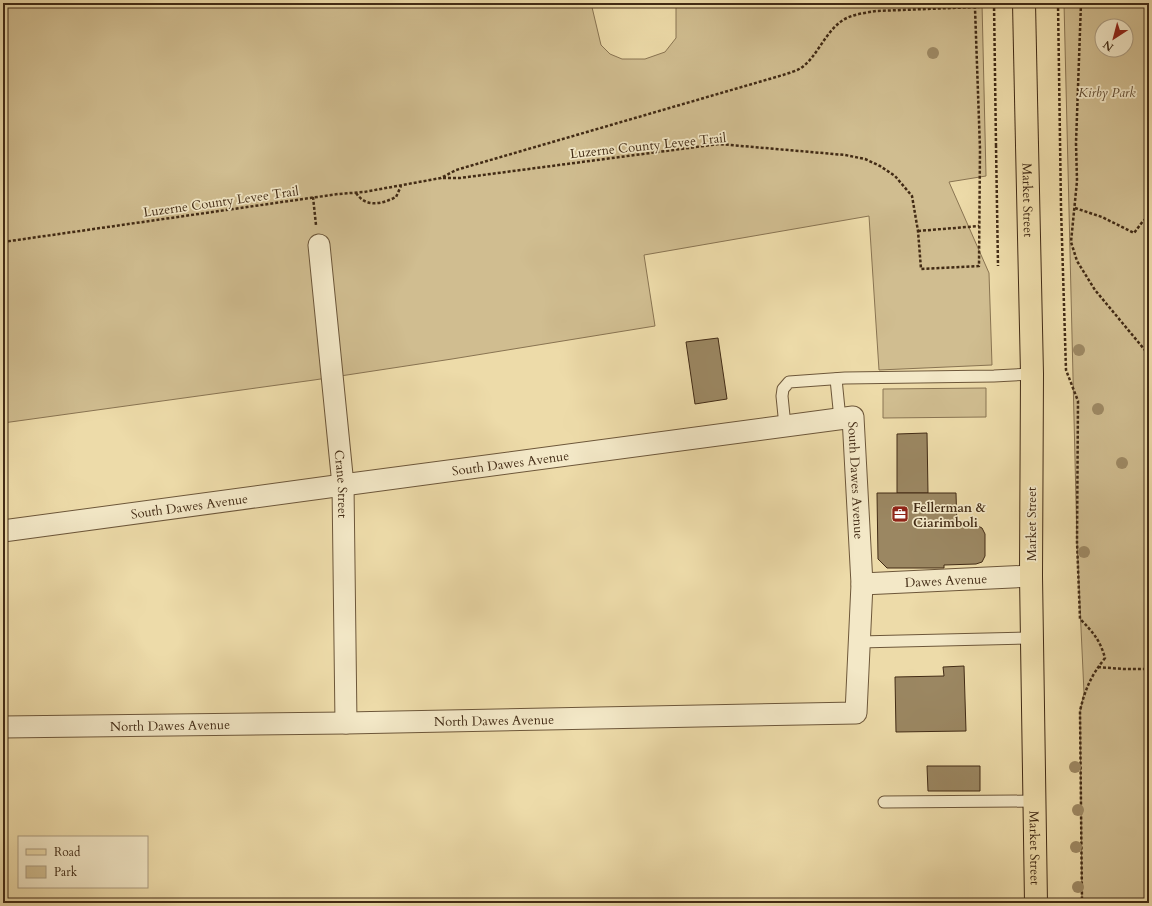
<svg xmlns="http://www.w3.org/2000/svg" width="1152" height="906" viewBox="0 0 1152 906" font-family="Cardo,serif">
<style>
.green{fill:#d0bd90;stroke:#897452;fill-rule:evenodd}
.building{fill:#9b8762;stroke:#422b15}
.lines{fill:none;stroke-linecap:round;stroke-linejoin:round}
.service-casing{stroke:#6d573a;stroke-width:13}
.minor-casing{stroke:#6d573a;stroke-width:23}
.primary-casing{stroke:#422b15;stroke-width:24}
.path{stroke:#422b15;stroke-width:2.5;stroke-dasharray:3 2;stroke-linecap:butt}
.service{stroke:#f3e8c7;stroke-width:11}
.minor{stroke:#f3e8c7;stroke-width:21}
.primary{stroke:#eddba9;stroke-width:22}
.primary-bridge-casing{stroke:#422b15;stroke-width:24;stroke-linecap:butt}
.path-bridge{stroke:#422b15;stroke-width:2.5;stroke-dasharray:3 2;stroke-linecap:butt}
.primary-bridge{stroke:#eddba9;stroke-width:22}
.tree{fill:#9e8a65}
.labels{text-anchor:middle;stroke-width:3.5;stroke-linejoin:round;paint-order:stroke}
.park-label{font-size:13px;font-style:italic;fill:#5e482e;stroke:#f3e8c7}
.street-label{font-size:13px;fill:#422b15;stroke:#f3e8c7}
.poi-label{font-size:13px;font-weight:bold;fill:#422b15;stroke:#f3e8c7;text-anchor:start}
</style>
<rect width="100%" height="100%" fill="#eddba9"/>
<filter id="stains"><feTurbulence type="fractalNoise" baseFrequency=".005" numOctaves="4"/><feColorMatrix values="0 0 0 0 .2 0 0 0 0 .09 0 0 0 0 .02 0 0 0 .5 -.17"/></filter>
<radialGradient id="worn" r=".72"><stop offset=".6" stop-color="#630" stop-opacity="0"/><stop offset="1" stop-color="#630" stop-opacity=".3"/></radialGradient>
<g class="green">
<path d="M 3,3 L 591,3 L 601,45 L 610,54 L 622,59 L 645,59 L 665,52 L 676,38 L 676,3 L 982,3 L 986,176 L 949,182 L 989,273 L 992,365 L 879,370 L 869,216 L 644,255 L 655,326 L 452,359 L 314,380 L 3,423 Z"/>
<path d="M 1064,3 L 1149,3 L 1149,903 L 1082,903 L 1080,711 L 1084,693 L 1077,542 ZM 1102,26 L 1126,26 L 1126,50 L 1102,50 Z"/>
<path d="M 986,388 L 986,417 L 883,418 L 883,389 Z"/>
</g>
<g class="building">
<path d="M 718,338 L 727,399 L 695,404 L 686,342 Z"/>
<path d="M 927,433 L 928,493 L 897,493 L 897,434 Z"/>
<path d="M 877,493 L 956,493 L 957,526 L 976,525 L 982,528 L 985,534 L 985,556 L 982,562 L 976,564 L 944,565 L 944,568 L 887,568 L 878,559 Z"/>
<path d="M 964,666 L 966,731 L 896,732 L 895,677 L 944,676 L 943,667 Z"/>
<path d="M 927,766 L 980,766 L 980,791 L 928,791 Z"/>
</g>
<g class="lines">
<g class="service-casing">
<g id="service">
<path d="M 836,379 L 840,419"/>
<path d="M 785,426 L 782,396 L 783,389 L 789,382 L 845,378 L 994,376 L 1032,374"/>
<path d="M 859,642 L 1032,638"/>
<path d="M 884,802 L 1035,801"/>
</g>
</g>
<g class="minor-casing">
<g id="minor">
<path id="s1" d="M 319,245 L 343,485 L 346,723"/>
<path id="s2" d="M 3,531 L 343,485 L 853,417 L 862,584 L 856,713 L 346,723 L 3,727"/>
<path id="s3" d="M 862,584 L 1031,576"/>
</g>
</g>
<g class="primary-casing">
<g id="primary">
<path id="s4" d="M 1027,145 L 1032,374 L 1031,576 L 1036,903"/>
</g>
</g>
<g class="path">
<path d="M 1058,3 L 1061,208 L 1066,370 L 1078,401 L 1077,542 L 1080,619 C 1093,632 1100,640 1105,658 C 1091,676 1085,689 1080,711 L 1082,903"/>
<path d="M 1081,3 L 1076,143 L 1077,181 L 1071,242 L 1077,261 L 1095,290 L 1149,355"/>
<path d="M 1133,3 L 1144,6 L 1149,9"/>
<path d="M 1044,4 L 1051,3"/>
<path d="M 996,145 L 998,266"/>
<path d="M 443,178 L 460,178 L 719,144 L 845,155 L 865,159 L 880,166 L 895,176 L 912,196 L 918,231 L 921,269 L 979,266 L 980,149 L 975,8"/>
<path d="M 356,193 C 366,208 382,204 396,197 L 401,186"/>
<path d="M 313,197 L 316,225"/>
<path d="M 1075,208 L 1102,217 L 1134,233 L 1143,221 L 1149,217"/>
<path d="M 918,231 L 979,226"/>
<path d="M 3,242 L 338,194 L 364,192 L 441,178 L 456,170 L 783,75 C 789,73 796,71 801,68 C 818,56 824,33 843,20 C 853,14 865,13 876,11 L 1003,6"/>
<path d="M 1098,667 L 1123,669 L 1149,669"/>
</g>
<use href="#service" class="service"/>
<use href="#minor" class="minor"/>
<use href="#primary" class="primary"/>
<g class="primary-bridge-casing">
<path id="primary-bridge" d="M 1024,3 L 1027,145"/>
</g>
<path class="path-bridge" d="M 994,3 L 996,145"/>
<use href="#primary-bridge" class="primary-bridge"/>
</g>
<g class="tree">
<circle cx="933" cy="53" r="6"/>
<circle cx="1079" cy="350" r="6"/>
<circle cx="1098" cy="409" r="6"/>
<circle cx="1122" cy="463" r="6"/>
<circle cx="1084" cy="552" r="6"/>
<circle cx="1075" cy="767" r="6"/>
<circle cx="1078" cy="810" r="6"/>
<circle cx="1076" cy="847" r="6"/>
<circle cx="1078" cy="887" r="6"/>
</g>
<defs>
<g id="office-square" transform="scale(0.9)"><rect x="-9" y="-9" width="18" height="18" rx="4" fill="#8f2418" stroke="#f3e8c7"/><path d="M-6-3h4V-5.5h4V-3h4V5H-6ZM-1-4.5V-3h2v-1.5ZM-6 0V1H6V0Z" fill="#fff"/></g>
</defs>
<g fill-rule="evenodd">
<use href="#office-square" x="900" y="514"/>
</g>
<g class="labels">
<g class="park-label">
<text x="1107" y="97">Kirby Park</text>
</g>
<g class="street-label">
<text transform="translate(648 145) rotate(-6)" y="5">Luzerne County Levee Trail</text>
<text dy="5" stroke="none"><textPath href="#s4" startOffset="55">Market Street</textPath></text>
<text transform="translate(221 201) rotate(-8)" y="5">Luzerne County Levee Trail</text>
<text dy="5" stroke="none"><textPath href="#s2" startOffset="512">South Dawes Avenue</textPath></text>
<text dy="5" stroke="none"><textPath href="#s2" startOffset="921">South Dawes Avenue</textPath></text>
<text dy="5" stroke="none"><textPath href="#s1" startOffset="240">Crane Street</textPath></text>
<text dy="5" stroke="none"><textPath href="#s2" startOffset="188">South Dawes Avenue</textPath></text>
<text transform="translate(1031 524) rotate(-90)" y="5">Market Street</text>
<text dy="5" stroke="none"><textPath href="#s3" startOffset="84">Dawes Avenue</textPath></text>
<text transform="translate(494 720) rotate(-1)" y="5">North Dawes Avenue</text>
<text transform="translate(170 725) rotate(-1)" y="5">North Dawes Avenue</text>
<text dy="5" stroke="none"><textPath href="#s4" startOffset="703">Market Street</textPath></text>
</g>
<g class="poi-label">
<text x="913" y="512">Fellerman &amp;<tspan x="913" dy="15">Ciarimboli</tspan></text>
</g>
</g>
<rect width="1152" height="906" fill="none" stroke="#eddba9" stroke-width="16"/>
<rect x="4" y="4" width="1144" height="898" fill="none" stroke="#422b15" stroke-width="2"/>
<rect x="8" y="8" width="1136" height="890" fill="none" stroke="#422b15"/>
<rect x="18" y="836" width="130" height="52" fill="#f3e8c7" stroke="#ac9c80"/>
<rect x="26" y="849" width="20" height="6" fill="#eddba9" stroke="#ac9c80"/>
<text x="54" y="856" font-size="12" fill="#422b15">Road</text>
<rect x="26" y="866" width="20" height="12" fill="#d0bd90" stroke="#ac9c80"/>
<text x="54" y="876" font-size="12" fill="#422b15">Park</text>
<g transform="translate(1114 38) rotate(216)"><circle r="19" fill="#f3e8c7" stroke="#ac9c80"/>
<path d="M0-3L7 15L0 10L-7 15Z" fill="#8f2418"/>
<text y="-6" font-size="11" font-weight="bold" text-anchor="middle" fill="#422b15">N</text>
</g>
<rect width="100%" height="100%" filter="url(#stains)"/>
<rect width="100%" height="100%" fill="url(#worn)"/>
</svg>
